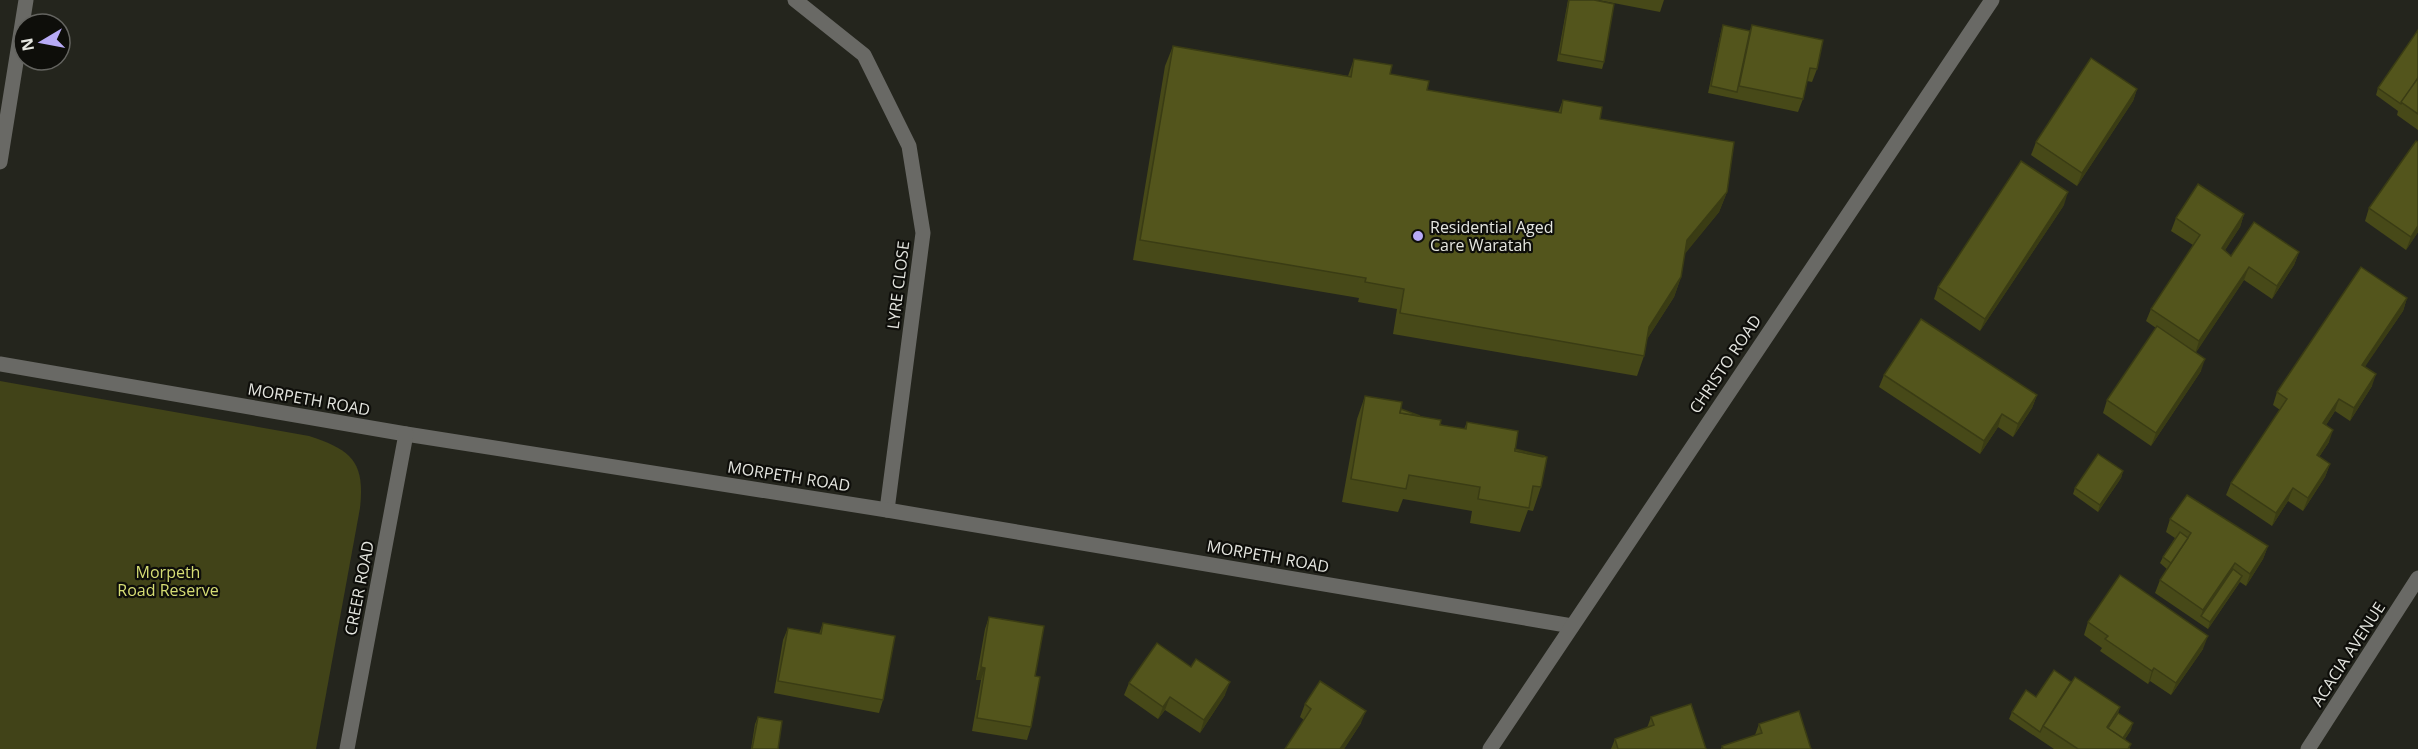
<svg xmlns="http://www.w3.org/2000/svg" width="2418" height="749" viewBox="0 0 2418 749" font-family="'Open Sans',sans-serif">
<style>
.green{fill:#414318}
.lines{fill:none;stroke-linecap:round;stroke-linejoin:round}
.minor{stroke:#696965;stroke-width:15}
.tertiary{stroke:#696965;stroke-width:15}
.wall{fill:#474918}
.shaded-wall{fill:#3a3c14}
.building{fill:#53551c;stroke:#3a3c14;stroke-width:1.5}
.poi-dot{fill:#b8abf7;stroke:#0e0e0a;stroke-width:2}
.labels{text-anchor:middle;stroke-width:4.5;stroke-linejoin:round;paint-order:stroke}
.poi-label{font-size:16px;fill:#e5e6e0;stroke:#0e0e0a;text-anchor:start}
.street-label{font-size:16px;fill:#e5e6e0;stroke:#0e0e0a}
.park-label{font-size:16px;fill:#d6dd74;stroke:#0e0e0a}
</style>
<rect width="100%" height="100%" fill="#24251d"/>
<path class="green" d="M 0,381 L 309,436 C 352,450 365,462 360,508 L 316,749 L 0,749 Z"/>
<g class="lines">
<g class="minor">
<path d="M 795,0 L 864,55 L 909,146 L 923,233 L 887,510"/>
<path d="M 0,162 L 26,0"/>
<path d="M 0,364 L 406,434 L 887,510 L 1572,626"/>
<path d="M 347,749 L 406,434"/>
<path d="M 1490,749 L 1992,0"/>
</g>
<path class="tertiary" d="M 2308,749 L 2418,578"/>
</g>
<g class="wall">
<path d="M 1568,0 L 1594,0 L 1604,62 L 1602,69 L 1557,61 Z"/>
<path d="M 1598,0 L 1664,0 L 1660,12 Z"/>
<path d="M 1723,25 L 1750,31 L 1752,25 L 1817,69 L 1812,82 L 1807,81 L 1803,99 L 1798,112 L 1708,93 L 1721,32 Z"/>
<path d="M 2418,30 L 2418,130 L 2397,115 L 2398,111 L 2376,95 L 2378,88 Z"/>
<path d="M 1173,46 L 1348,76 L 1354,59 L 1427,90 L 1558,113 L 1563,100 L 1600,119 L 1727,192 L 1719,212 L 1685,253 L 1681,277 L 1674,297 L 1647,339 L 1644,356 L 1637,376 L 1393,334 L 1397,309 L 1358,302 L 1359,298 L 1133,260 L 1165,66 Z"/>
<path d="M 2137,89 L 2133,101 L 2077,186 L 2031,155 L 2036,142 Z"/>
<path d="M 2418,142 L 2418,232 L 2406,250 L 2365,221 L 2369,208 Z"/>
<path d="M 2064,205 L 1980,331 L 1934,299 L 1938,287 Z"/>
<path d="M 2244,214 L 2240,227 L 2225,250 L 2231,256 L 2299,252 L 2294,265 L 2272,299 L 2244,280 L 2196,352 L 2201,371 L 2151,446 L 2103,413 L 2107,400 L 2156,328 L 2146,321 L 2151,309 L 2193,245 L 2171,231 L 2176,218 Z"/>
<path d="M 2407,298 L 2403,311 L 2365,366 L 2372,386 L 2350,421 L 2335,411 L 2326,425 L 2329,442 L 2319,457 L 2330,464 L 2325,477 L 2303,511 L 2288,501 L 2272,526 L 2226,495 L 2231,483 L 2280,410 L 2273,405 L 2277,392 Z"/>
<path d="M 1884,375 L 2037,395 L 2032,408 L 2013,437 L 1998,427 L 1980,454 L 1879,387 Z"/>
<path d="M 1365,396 L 1443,425 L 1464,429 L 1467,422 L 1515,449 L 1541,487 L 1533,511 L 1528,510 L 1520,532 L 1470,523 L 1472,511 L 1403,499 L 1398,512 L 1342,502 L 1357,419 Z"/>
<path d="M 2123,471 L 2121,478 L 2098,512 L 2073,494 L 2075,488 Z"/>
<path d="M 2170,519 L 2268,546 L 2263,559 L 2246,586 L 2240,582 L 2208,629 L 2155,593 L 2160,580 L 2167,569 L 2160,563 L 2163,557 L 2175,538 L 2166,532 Z"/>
<path d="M 989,617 L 1035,676 L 1031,727 L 1027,740 L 972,731 L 981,680 L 976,680 L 985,629 Z"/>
<path d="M 2088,622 L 2203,649 L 2171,695 L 2150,681 L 2148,684 L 2100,651 L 2102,648 L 2084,635 Z"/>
<path d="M 823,623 L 883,700 L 879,713 L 774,693 L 783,640 L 788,628 L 819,634 Z"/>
<path d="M 2071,682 L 2120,707 L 2118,713 L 2131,730 L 2125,739 L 2130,749 L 2054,749 L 2009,719 L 2012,712 L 2036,697 Z"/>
<path d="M 1129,683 L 1225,695 L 1200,733 L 1165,710 L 1158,719 L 1124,695 Z"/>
<path d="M 1305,704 L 1361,723 L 1344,749 L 1285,749 L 1304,720 L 1300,717 Z"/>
<path d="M 758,717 L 778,749 L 751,749 L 755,724 Z"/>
<path d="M 1651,717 L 1706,749 L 1611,749 L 1615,739 L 1647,728 Z"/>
<path d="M 1759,724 L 1811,749 L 1721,749 L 1722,746 L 1755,735 Z"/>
</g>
<g class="shaded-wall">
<path d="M 2137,89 L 2133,101 L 2077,186 L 2082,173 Z"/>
<path d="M 1727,192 L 1719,212 L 1680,260 L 1687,240 Z"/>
<path d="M 2068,192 L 2064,205 L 1980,331 L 1985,319 Z"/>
<path d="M 2244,214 L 2240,227 L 2218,261 L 2222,248 Z"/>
<path d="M 2418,226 L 2418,232 L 2406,250 L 2411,237 Z"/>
<path d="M 2299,252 L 2294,265 L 2272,299 L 2277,286 Z"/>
<path d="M 2249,267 L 2244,280 L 2195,354 L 2199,341 Z"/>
<path d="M 1681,277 L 1674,297 L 1642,347 L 1649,327 Z"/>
<path d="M 2407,298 L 2403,311 L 2358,377 L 2362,365 Z"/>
<path d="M 2205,359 L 2201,371 L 2151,446 L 2156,433 Z"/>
<path d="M 2376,374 L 2372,386 L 2350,421 L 2354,408 Z"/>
<path d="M 2037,395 L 2032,408 L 2013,437 L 2018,424 Z"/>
<path d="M 2339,399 L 2335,411 L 2319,436 L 2323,423 Z"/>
<path d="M 2002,414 L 1998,427 L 1980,454 L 1984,441 Z"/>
<path d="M 2333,430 L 2329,442 L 2312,467 L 2317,455 Z"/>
<path d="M 2330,464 L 2325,477 L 2303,511 L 2308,498 Z"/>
<path d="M 2123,471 L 2121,478 L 2098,512 L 2100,505 Z"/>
<path d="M 2293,488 L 2288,501 L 2272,526 L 2276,513 Z"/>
<path d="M 2268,546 L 2263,559 L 2246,586 L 2250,574 Z"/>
<path d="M 2235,563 L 2230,576 L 2201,616 L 2203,610 Z"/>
<path d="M 2242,576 L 2239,583 L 2208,629 L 2210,622 Z"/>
<path d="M 2208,636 L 2203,649 L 2171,695 L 2176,683 Z"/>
<path d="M 981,667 L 985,668 L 981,680 L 976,680 Z"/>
<path d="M 2154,668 L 2150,681 L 2148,684 L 2152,671 Z"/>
<path d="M 1230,682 L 1225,695 L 1200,733 L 1204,720 Z"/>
<path d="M 1170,697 L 1165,710 L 1158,719 L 1163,707 Z"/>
<path d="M 1366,711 L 1361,723 L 1344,749 L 1340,749 Z"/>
<path d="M 2133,723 L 2131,730 L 2118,749 L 2120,743 Z"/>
</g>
<g class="building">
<path d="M 1569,0 L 1594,0 L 1614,4 L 1604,62 L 1560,54 Z"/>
<path d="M 1723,25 L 1750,31 L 1737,92 L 1711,86 Z"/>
<path d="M 1752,25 L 1823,40 L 1817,69 L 1810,68 L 1803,99 L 1739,86 Z"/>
<path d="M 2418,30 L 2418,78 L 2401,104 L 2378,88 Z"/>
<path d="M 1173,46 L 1351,77 L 1354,59 L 1392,65 L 1390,74 L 1429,81 L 1427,90 L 1561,113 L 1563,100 L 1602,107 L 1600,119 L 1734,142 L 1727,192 L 1687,240 L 1681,277 L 1649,327 L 1644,356 L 1400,313 L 1404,289 L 1365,282 L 1366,278 L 1140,240 Z"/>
<path d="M 2091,58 L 2137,89 L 2082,173 L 2036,142 Z"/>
<path d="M 2418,78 L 2418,114 L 2401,102 Z"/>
<path d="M 2416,141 L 2418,142 L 2418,226 L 2411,237 L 2369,208 Z"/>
<path d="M 2021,161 L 2068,192 L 1985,319 L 1938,287 Z"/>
<path d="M 2198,184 L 2244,214 L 2222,248 L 2231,256 L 2254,222 L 2299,252 L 2277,286 L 2249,267 L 2199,341 L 2151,309 L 2200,235 L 2176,218 Z"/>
<path d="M 2361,267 L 2407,298 L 2362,365 L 2376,374 L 2354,408 L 2339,399 L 2323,423 L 2333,430 L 2317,455 L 2330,464 L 2308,498 L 2293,488 L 2276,513 L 2231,483 L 2287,399 L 2277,392 Z"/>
<path d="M 1921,319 L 2037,395 L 2018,424 L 2002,414 L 1984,441 L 1884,375 Z"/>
<path d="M 2157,326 L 2205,359 L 2156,433 L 2107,400 Z"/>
<path d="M 1365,396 L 1402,402 L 1400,413 L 1441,420 L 1440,425 L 1466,429 L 1467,422 L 1518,431 L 1515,451 L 1547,457 L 1541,487 L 1533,486 L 1529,508 L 1478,499 L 1480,487 L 1409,475 L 1406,489 L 1351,479 Z"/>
<path d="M 1401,409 L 1420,416 L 1400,413 Z"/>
<path d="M 1515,449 L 1544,456 L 1543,457 L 1515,451 Z"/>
<path d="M 2098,454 L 2123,471 L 2100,505 L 2075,488 Z"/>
<path d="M 2187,495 L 2268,546 L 2250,574 L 2235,563 L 2203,610 L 2160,580 L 2191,533 L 2170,519 Z"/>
<path d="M 2180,532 L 2188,538 L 2171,563 L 2163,557 Z"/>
<path d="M 2233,569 L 2242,576 L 2210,622 L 2201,616 Z"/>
<path d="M 2120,575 L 2208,636 L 2176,683 L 2154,668 L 2152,671 L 2105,639 L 2108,636 L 2088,622 Z"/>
<path d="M 989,617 L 1044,626 L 1035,676 L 1040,677 L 1031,727 L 977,718 L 985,668 L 981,667 Z"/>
<path d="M 823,623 L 895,636 L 883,700 L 778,681 L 788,628 L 821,634 Z"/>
<path d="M 1157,643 L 1191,667 L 1196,659 L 1230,682 L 1204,720 L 1170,697 L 1163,707 L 1129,683 Z"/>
<path d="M 2054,670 L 2071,682 L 2043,726 L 2040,732 L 2012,712 L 2026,690 L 2036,697 Z"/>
<path d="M 2075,677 L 2120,707 L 2107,727 L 2131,744 L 2128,749 L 2078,749 L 2043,726 Z"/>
<path d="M 1320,681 L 1366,711 L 1340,749 L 1285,749 L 1311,709 L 1305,704 Z"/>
<path d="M 1691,704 L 1706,749 L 1618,749 L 1615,739 L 1654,725 L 1651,717 Z"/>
<path d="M 1799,711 L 1811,749 L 1723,749 L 1722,746 L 1762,733 L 1759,724 Z"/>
<path d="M 2118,713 L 2133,723 L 2123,738 L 2108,728 Z"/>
<path d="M 758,717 L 782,721 L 778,749 L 752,749 Z"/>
</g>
<circle class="poi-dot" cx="1418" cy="236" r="6"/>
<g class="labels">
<g class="poi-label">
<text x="1430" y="233">Residential Aged<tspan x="1430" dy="18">Care Waratah</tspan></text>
</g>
<g class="street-label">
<text transform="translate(898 285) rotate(-83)" y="6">LYRE CLOSE</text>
<text transform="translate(1725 364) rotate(-56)" y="6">CHRISTO ROAD</text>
<text transform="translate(309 399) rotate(10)" y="6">MORPETH ROAD</text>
<text transform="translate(789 476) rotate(9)" y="6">MORPETH ROAD</text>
<text transform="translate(1268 556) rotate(10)" y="6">MORPETH ROAD</text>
<text transform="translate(359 588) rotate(-79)" y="6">CREER ROAD</text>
<text transform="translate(2348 654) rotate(-57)" y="6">ACACIA AVENUE</text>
</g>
<g class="park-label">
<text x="168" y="578">Morpeth<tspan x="168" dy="18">Road Reserve</tspan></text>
</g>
</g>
<g transform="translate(42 42) rotate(260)"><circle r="28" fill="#0e0e0a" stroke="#646460" stroke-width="1.5"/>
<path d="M0-4.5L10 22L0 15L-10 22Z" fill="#b8abf7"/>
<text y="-9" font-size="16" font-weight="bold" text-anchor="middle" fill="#e5e6e0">N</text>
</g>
</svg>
